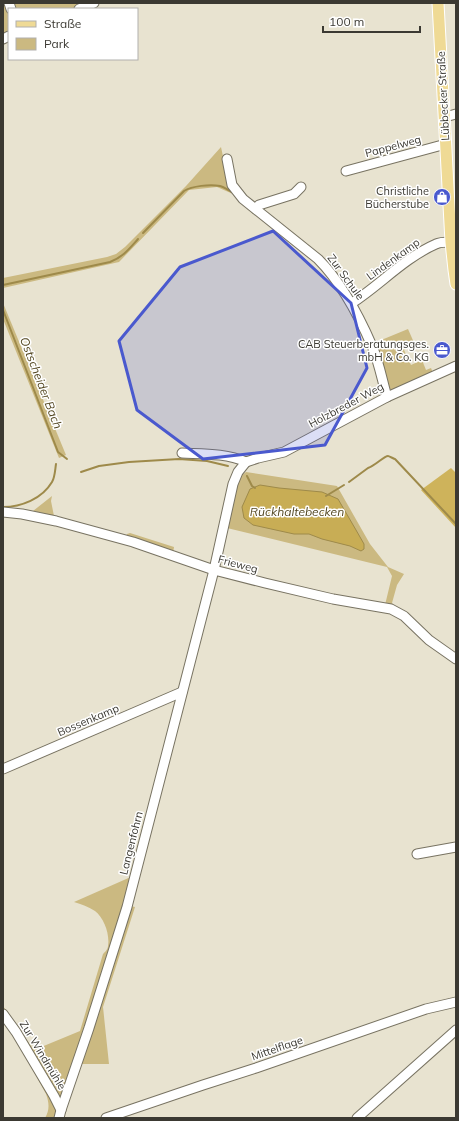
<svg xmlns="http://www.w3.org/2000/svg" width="459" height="1121" viewBox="0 0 459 1121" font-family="Mulish,sans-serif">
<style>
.green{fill:#cbb981}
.forest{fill:#ceb35b}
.water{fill:#c8ad55;stroke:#9e8a4a}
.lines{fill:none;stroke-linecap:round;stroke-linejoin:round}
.stream{stroke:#9e8a4a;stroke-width:2}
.minor-casing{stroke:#787362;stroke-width:11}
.major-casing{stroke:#fff;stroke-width:13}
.minor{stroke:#fff;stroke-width:9}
.major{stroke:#efda95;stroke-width:11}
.marked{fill:#4a59ce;fill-opacity:0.2;stroke:#4a59ce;stroke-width:3;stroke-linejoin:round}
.labels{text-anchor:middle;stroke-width:3;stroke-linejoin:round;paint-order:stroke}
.street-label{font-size:11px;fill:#3b3932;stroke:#fff}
.poi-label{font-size:11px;fill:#3b3932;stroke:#fff;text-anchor:end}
.water-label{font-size:12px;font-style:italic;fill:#534721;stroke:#fff}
</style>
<rect width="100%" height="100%" fill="#e8e3d0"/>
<g class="green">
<path d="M 3,3 L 87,3 L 72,9 L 9,9 L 9,34 L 3,36 Z"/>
<path d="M 221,147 L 228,180 L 233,194 L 217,187 L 189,190 L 119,262 L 3,288 L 3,278 L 107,257 L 116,254 L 125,247 L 186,186 Z"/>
<path d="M 3,303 L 66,455 L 59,458 L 3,319 Z"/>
<path d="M 408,329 L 415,345 L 404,350 L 411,365 L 422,360 L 426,370 L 431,368 L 433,373 L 392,390 L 388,388 L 374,343 Z"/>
<path d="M 246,472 L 337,486 L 370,544 L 388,567 L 404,574 L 397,585 L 392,603 L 395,608 L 385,605 L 392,576 L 387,567 L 227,528 L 238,483 L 241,476 Z"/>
<path d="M 52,496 L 51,501 L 54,516 L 33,511 Z"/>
<path d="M 130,533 L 174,547 L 173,554 L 126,536 L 127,534 Z"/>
<path d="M 133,876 L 126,905 L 135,907 L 103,1007 L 109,1064 L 80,1064 L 62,1118 L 45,1118 C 50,1110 49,1102 46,1094 L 17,1041 L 3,1021 L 3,1006 L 34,1050 L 80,1031 L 103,954 C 105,952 108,949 108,946 C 110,934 104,918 95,911 C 89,907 81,904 74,902 Z"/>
</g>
<path class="forest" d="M 451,468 L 456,473 L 456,528 L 421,490 Z"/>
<path class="water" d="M 260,485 L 279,488 L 322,492 L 338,499 L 356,530 L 364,544 L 364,549 L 361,551 L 350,546 L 322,539 L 309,534 L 294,534 L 253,525 L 244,518 L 242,507 L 250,489 Z"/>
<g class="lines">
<g class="stream">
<path d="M 143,233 L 184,191 C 192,186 210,184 220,186 C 224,187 228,190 232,192"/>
<path d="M 3,285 L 110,262 C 123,257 129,249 138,239"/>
<path d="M 3,310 L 58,452 L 67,459"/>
<path d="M 81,472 L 99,466 L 129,462 L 179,459 L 207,461 L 228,466"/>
<path d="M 247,476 L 252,486 L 255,488"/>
<path d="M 349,482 L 368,468 C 375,466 384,456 388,456 C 389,456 394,459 395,459 L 456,524"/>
<path d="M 326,496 L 344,485"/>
<path d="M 3,507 C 21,507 42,499 52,482 C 55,477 55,470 56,464"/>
</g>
<g class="minor-casing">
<g id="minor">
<path d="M 9,3 L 11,9"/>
<path d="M 79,9 L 94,3"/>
<path d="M 3,39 L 9,36"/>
<path d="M 445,117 L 456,114"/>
<path d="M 227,159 L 232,185 L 243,199 L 318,259 C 341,282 359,316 372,346 C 379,362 382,380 387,397"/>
<path d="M 346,171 L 446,144"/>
<path d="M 256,209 L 259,205 L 294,194 L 301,187"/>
<path d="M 352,303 C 380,285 404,258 436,244 C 440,242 446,242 451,242"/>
<path d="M 182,453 C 203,454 226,453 246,462 L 258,458 L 284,452 L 387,397 L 456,366"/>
<path d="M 3,512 L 22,514 L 56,521 L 133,542 L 214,570 L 265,583 L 333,599 L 391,609 L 404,616 L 429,640 L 456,659"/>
<path d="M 3,769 L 182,692"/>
<path d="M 417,854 L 456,847"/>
<path d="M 3,1014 L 16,1032 L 54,1096 L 61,1110"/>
<path d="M 59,1118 L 61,1110 L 89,1028 L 127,907 L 214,570 L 233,484 L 238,472 L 246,462"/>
<path d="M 106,1118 L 203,1085 L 256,1068 L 426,1009 L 456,1002"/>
<path d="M 357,1118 L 456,1030"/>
</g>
</g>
<g class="major-casing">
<path id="major" d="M 438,3 L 451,242 L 454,270 L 456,284"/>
</g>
<use href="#minor" class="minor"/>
<use href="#major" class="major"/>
</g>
<path class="marked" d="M 273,231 L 351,303 L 367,368 L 325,445 L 203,459 L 137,410 L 119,341 L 180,267 Z"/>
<defs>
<g id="shop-disc" transform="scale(0.9)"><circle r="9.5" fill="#4a59ce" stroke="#fff"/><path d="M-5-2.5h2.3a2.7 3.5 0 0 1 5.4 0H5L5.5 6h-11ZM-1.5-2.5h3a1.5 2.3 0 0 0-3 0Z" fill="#fff"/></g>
<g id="office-disc" transform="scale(0.9)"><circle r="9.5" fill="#4a59ce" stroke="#fff"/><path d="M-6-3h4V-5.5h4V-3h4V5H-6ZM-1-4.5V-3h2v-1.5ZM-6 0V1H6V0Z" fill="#fff"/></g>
</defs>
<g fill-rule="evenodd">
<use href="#shop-disc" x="442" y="197"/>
<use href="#office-disc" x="442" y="350"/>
</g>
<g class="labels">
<g class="street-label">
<text transform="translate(443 96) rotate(-93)" y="4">Lübbecker Straße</text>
<text transform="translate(393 146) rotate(-15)" y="4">Pappelweg</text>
<text transform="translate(393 259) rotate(-36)" y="4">Lindenkamp</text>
<text transform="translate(346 277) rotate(54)" y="4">Zur Schule</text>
<text transform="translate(346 405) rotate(-28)" y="4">Holzbreder Weg</text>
<text transform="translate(238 564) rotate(15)" y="4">Frieweg</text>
<text transform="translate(88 720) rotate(-23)" y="4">Bossenkamp</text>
<text transform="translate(131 843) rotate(-76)" y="4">Langenfohrn</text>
<text transform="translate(277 1048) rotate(-19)" y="4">Mittelflage</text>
<text transform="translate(43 1055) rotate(59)" y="4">Zur Windmühle</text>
</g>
<g class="poi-label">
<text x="429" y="195">Christliche<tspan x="429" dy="13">Bücherstube</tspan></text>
<text x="429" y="348">CAB Steuerberatungsges.<tspan x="429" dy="13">mbH &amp; Co. KG</tspan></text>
</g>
<g class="water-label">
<text transform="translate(41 383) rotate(69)" y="4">Ostscheider Bach</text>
<text x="297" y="516">Rückhaltebecken</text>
</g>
</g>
<rect width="459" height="1121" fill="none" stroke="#3b3932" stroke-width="8"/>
<rect x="8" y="8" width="130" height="52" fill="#ffffff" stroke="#b1b0ad"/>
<rect x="16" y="21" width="20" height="6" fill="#efda95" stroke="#b1b0ad"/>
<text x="44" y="28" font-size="12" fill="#3b3932">Straße</text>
<rect x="16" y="38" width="20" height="12" fill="#cbb981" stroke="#b1b0ad"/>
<text x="44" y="48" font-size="12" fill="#3b3932">Park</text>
<path d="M323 26v6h97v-6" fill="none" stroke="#3b3932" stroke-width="2"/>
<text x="329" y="26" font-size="12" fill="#3b3932" stroke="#ffffff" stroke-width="3" paint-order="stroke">100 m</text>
</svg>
